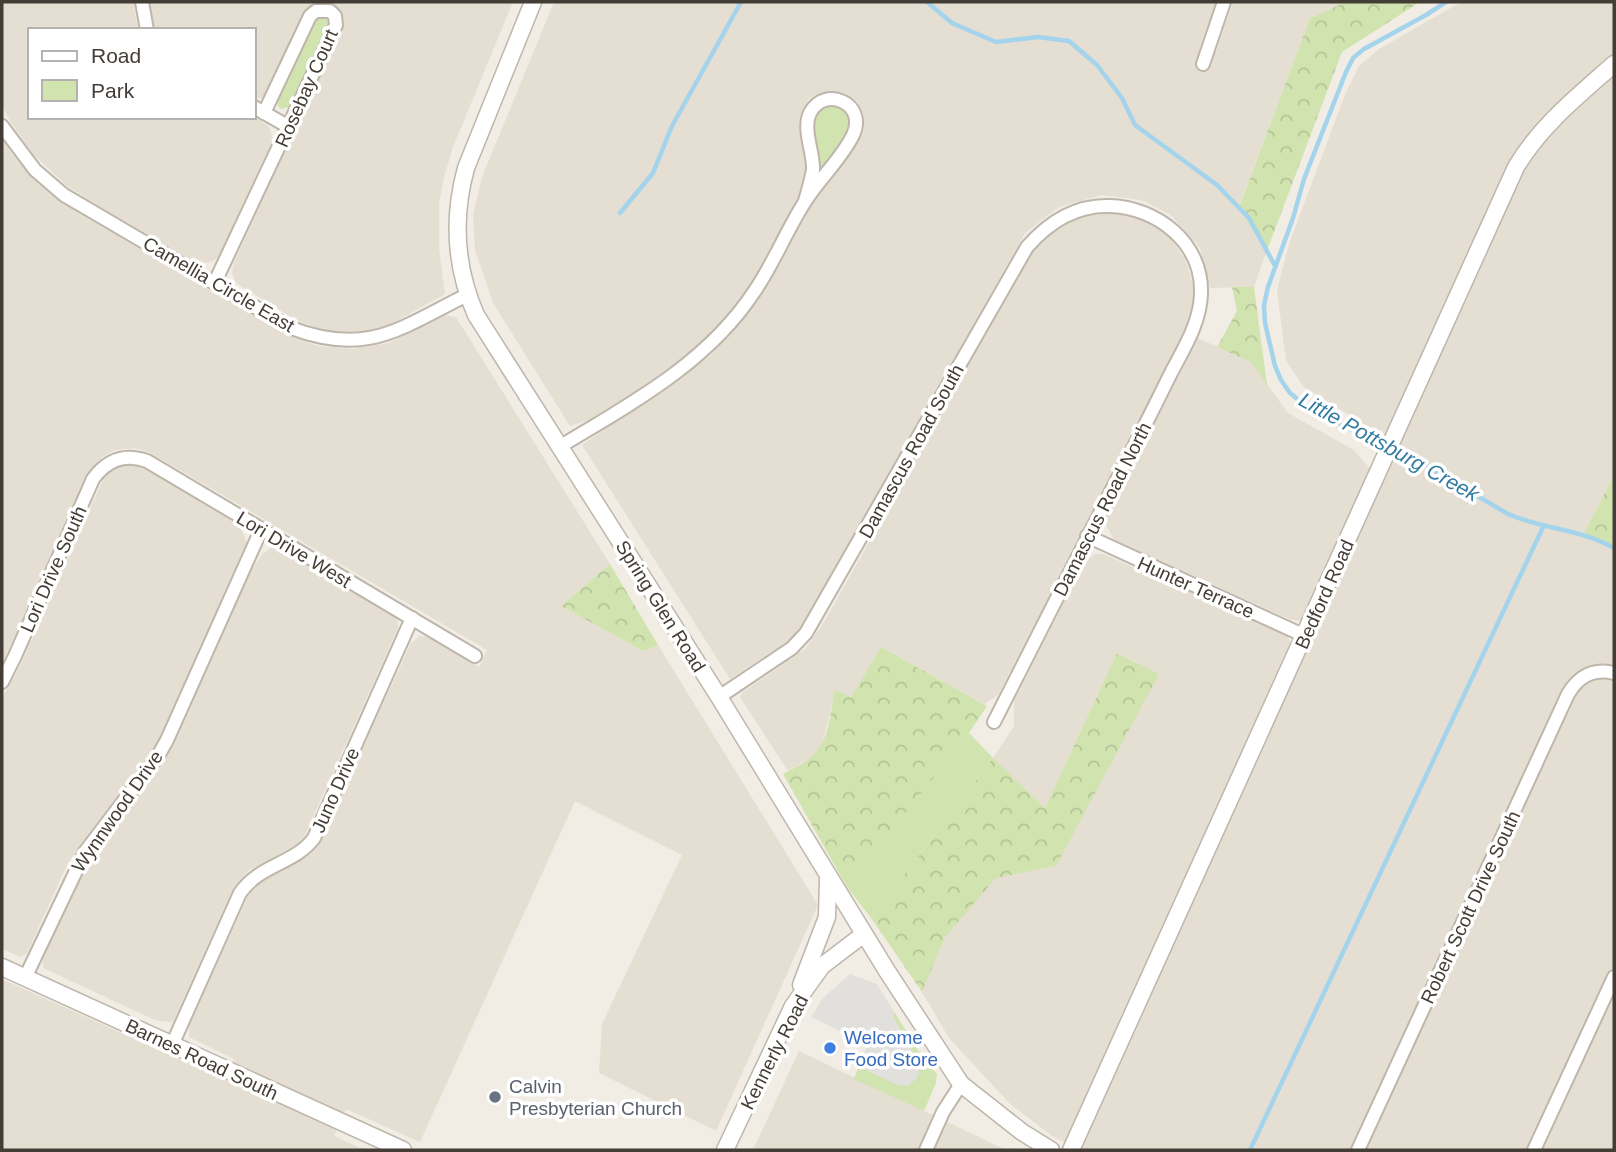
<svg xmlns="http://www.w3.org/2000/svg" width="1616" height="1152" viewBox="0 0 1616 1152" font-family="Helvetica,sans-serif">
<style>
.residential{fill:#e5ded3}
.green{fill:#d1e4af}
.forest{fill:url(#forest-crowns)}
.parking{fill:#e2e0dd}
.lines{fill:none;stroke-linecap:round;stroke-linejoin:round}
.stream{stroke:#a4d4ec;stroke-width:4.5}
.minor-casing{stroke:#bfb6ab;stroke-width:16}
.tertiary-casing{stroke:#bfb6ab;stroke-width:19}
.minor{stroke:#fff;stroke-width:12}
.tertiary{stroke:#fff;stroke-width:16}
.shop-dot{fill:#3f7fe0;stroke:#fff;stroke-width:2.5}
.worship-dot{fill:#6b7280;stroke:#fff;stroke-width:2.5}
.labels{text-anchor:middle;stroke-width:7;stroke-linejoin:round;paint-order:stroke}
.street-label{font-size:19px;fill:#433d35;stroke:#fff}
.shop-label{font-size:19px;fill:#366cbe;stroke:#fff;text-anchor:start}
.worship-label{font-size:19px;fill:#5b616d;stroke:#fff;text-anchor:start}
.water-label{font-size:21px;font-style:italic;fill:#327ba1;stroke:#fff}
</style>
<defs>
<pattern id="forest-crowns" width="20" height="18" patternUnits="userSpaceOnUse" patternTransform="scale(1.75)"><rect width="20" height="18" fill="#d1e4af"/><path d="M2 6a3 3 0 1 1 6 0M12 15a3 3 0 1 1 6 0" fill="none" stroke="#b5c497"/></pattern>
</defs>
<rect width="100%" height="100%" fill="#f1ede5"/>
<g class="residential">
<path d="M 2,2 L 133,2 L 138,30 L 30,30 L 30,117 L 254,116 L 269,127 L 272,136 L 271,149 L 220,255 L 214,261 L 199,264 L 94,203 L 66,185 L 34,155 L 11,123 L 2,105 Z"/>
<path d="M 150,2 L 513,2 L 453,147 L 444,177 L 439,203 L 439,249 L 445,294 L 389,325 L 364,331 L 331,332 L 298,321 L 236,283 L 232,273 L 234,262 L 341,30 L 341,17 L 336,8 L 326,3 L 315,3 L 305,11 L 268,92 L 262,98 L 254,98 L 254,30 L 156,30 L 152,23 Z"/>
<path d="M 554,2 L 1216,2 L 1200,47 L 1216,52 L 1233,2 L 1346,2 L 1310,18 L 1239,206 L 1266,253 L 1254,287 L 1210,288 L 1200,248 L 1171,215 L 1141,200 L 1102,195 L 1059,207 L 1025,233 L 805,623 L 788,641 L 730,679 L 582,445 L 710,356 L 758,300 L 830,174 L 863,133 L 864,115 L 857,101 L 833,93 L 809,98 L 800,117 L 806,180 L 800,200 L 759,273 L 725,321 L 694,352 L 644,388 L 592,419 L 570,426 L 493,303 L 475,250 L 473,215 L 482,177 Z"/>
<path d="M 1461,2 L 1614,2 L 1614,1150 L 1081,1150 L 1052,1136 L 1009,1103 L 949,1038 L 922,992 L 943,928 L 987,876 L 1029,858 L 1137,662 L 1117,653 L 1045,808 L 993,758 L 1014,726 L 1014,701 L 1083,564 L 1095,554 L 1103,554 L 1286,634 L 1292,645 L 1305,617 L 1299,621 L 1289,619 L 1114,540 L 1106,525 L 1108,515 L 1198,338 L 1251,362 L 1288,413 L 1354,450 L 1371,470 L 1387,435 L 1364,424 L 1304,387 L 1286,361 L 1277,290 L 1289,244 L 1346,92 L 1359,66 L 1379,49 Z"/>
<path d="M 2,139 L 12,154 L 34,180 L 76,212 L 292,337 L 318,346 L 353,349 L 389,343 L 444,315 L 456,317 L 610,564 L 561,606 L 643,651 L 658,645 L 818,905 L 716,1131 L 599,1073 L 602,1024 L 682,855 L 575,801 L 420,1142 L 346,1109 L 334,1136 L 365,1150 L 2,1150 L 2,979 L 225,1080 L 234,1059 L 189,1037 L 189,1025 L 251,890 L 266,878 L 309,856 L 317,848 L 411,643 L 419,636 L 429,637 L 479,667 L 487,650 L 149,452 L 134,448 L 115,450 L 102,457 L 88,476 L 2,664 Z"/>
<path d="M 1117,213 L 1138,218 L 1167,234 L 1185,259 L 1193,285 L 1193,307 L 1184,333 L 998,695 L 984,704 L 881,647 L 851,697 L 834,691 L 829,718 L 821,747 L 810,758 L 788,771 L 740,697 L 743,692 L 805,649 L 823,624 L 1033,250 L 1056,229 L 1084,216 Z"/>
<path d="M 129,464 L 142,467 L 239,524 L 247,543 L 160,739 L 68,863 L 27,953 L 21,957 L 2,949 L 2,698 L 20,666 L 103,480 L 114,467 Z"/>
<path d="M 270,548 L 283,550 L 390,613 L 397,619 L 398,628 L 305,835 L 295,846 L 249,870 L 234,886 L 173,1022 L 157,1021 L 43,968 L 43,956 L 91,857 L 172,748 L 251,570 L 262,555 Z"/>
<path d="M 799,1051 L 1006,1150 L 753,1150 Z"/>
</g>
<g class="green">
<path d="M 320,16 L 325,16 L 329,24 L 290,107 L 281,109 L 278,106 L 278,99 L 316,19 Z"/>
<path d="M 832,104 C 874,116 832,154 818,172 L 812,123 L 819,109 Z"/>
<path d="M 969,733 L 993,758 L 871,918 L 847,887 Z"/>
<path d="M 895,1013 L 921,1055 L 937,1074 L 936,1083 L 924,1111 L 854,1079 L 859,1066 L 881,1077 L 920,1065 L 895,1021 L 893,1015 Z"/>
</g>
<g class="forest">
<path d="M 1346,2 L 1420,2 L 1342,52 L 1266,253 L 1239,207 L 1310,18 Z"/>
<path d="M 1232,287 L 1254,287 L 1267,385 L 1251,362 L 1217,347 L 1237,311 Z"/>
<path d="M 1614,475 L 1614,551 L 1584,534 Z"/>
<path d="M 610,564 L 658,645 L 643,651 L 561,606 Z"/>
<path d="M 881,647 L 987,706 L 969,733 L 847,887 L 783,774 C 792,769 803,764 811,757 C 829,742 831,712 834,690 L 851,697 Z"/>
<path d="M 1117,653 L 1159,674 L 1056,866 L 996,878 L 945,937 L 922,992 L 871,918 L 993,758 L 1045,808 Z"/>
</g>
<path class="parking" d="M 850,974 L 877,984 L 895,1013 L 893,1015 L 895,1021 L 920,1065 L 918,1077 L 908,1086 L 897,1085 L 859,1066 L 868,1044 L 811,1017 L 823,998 Z"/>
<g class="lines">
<g class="stream">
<path d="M 927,2 L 952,23 L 996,42 L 1038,37 L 1069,41 L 1097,65 L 1122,98 L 1135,125 L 1217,185 L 1249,218 L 1274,264"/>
<path d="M 1446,2 L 1426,15 L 1364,49 L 1353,58 L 1346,72 L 1304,179 L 1293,218 L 1268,287 L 1264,305 L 1265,323 L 1275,366 L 1281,380 L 1290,393 L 1307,407 L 1323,417 L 1403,452 L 1508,514 C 1542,529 1581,529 1614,548"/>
<path d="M 620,213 L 653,173 L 672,126 L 741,2"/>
<path d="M 1250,1150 L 1544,525"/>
</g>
<g class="minor-casing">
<g id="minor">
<path d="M 142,2 L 147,30"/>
<path d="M 1203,64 L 1224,2"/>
<path d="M 254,107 L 289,127"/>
<path d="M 2,126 L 35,170 L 64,195 L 291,328 C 368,357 400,328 467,295"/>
<path d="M 215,282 L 336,25 L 335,16 L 330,11 L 316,11 L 310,16 L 264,113"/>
<path d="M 561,446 C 632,403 707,363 754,292 C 774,263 787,229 806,200 C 820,178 842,158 853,135 C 868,103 824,85 810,113 C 802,129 814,153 813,170 C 811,180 808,191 805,201"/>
<path d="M 1087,536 L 1305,636"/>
<path d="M 2,682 L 15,656 L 93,479 C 107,460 124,453 147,461 L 475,656"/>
<path d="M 719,697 L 792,648 L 806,633 L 1027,247 C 1048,223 1075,205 1109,206 C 1157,207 1203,243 1201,294 C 1200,323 1184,348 1171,373 C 1157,401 1143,430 1128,458 C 1083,545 1039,634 994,722"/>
<path d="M 25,978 L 85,852 L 158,756 L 167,740 L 261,530"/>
<path d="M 172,1045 L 240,893 C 260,864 295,864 314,838 L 412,618"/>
<path d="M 926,1150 L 943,1112 L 961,1084"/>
<path d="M 1358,1150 L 1568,694 C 1579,676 1593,668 1614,673"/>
<path d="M 1534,1150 L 1614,977"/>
</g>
</g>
<g class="tertiary-casing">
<g id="tertiary">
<path d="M 533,2 L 466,168 C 452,219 455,267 476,315 L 719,697 L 887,971 L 961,1084 L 1022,1132 L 1051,1150"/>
<path d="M 2,967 L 403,1150"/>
<path d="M 801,985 L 827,917 L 828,879"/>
<path d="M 725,1150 L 793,1006 L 822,966 L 864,934"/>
<path d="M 1071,1150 L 1516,167 C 1541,125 1578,96 1614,64"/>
</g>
</g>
<use href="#minor" class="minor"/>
<use href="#tertiary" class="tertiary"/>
</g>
<circle class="shop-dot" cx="830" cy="1048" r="7"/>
<circle class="worship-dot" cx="495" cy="1097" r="7"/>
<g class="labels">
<g class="street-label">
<text transform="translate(306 88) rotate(-66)" y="7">Rosebay Court</text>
<text transform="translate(219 284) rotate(30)" y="7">Camellia Circle East</text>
<text transform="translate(911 451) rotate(-61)" y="7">Damascus Road South</text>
<text transform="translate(1102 509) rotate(-63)" y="7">Damascus Road North</text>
<text transform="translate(294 549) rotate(31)" y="7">Lori Drive West</text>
<text transform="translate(53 569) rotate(-66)" y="7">Lori Drive South</text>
<text transform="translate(1196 587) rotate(24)" y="7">Hunter Terrace</text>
<text transform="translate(1324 594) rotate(-66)" y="7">Bedford Road</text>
<text transform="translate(661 606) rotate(58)" y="7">Spring Glen Road</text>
<text transform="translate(335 790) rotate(-66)" y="7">Juno Drive</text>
<text transform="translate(117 811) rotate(-55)" y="7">Wynnwood Drive</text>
<text transform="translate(1470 907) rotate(-65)" y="7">Robert Scott Drive South</text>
<text transform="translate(774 1052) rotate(-63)" y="7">Kennerly Road</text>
<text transform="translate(202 1059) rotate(25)" y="7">Barnes Road South</text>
</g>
<g class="shop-label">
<text x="844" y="1044">Welcome<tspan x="844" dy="22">Food Store</tspan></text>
</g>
<g class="worship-label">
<text x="509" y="1093">Calvin<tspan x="509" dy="22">Presbyterian Church</tspan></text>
</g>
<g class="water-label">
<text transform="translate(1389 447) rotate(29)" y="7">Little Pottsburg Creek</text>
</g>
</g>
<rect width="1616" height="1152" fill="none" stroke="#433d35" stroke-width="7"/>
<rect x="28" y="28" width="228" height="91" fill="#ffffff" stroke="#b4b1ae" stroke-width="2"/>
<rect x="42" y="51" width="35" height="10" fill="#ffffff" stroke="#b4b1ae" stroke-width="2"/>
<text x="91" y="63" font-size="21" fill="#433d35">Road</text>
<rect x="42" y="80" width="35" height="21" fill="#d1e4af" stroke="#b4b1ae" stroke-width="2"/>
<text x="91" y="98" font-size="21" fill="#433d35">Park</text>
</svg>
